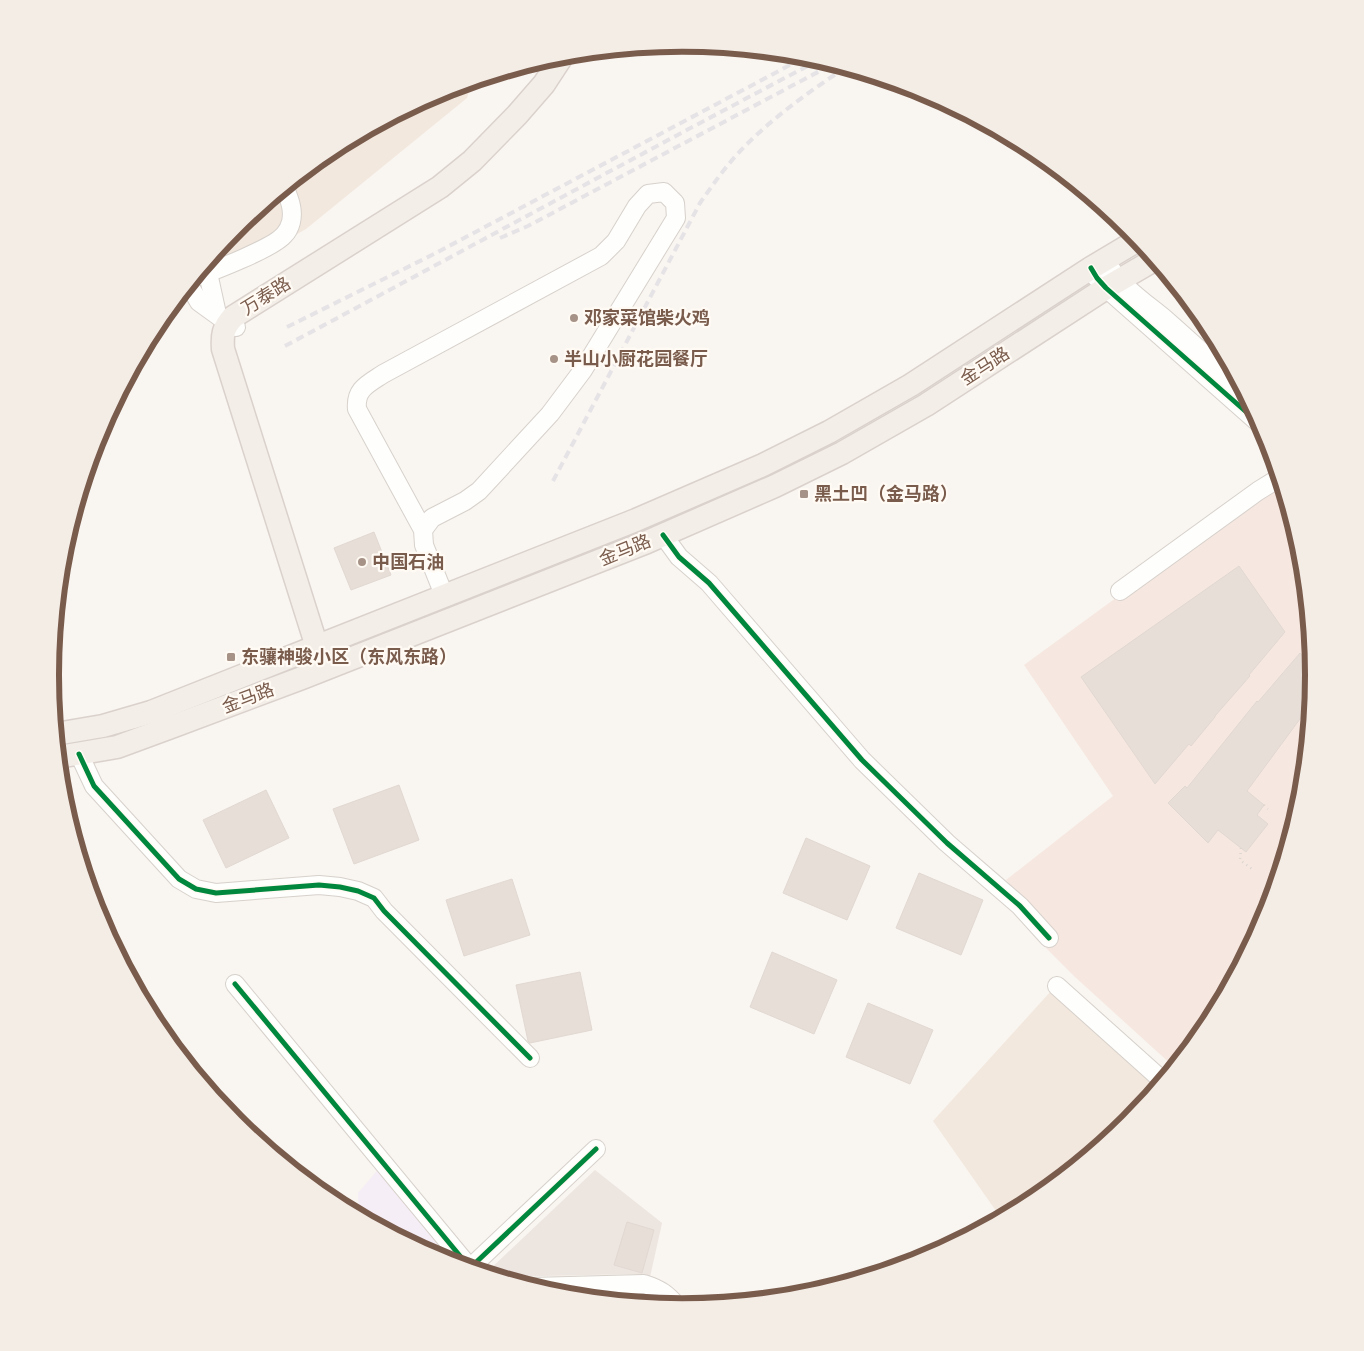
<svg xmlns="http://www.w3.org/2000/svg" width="1364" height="1351" viewBox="0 0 1364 1351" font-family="'Work Sans','Noto Sans SC',sans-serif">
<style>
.residential{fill:#f2e8de}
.commercial{fill:#f6e8e1}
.industrial{fill:#ede5e0}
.education{fill:#f6eef6}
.building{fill:#e6ded7;stroke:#e2d8d2}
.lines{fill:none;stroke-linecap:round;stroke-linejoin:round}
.minor-casing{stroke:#d7d1cb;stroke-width:20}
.major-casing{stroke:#dad1cc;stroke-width:25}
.path{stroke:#dcd5d0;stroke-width:2.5;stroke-dasharray:1 4;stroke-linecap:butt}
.minor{stroke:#fefefd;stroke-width:18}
.major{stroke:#f3eee8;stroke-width:22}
.rail{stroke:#e6e3e7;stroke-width:4;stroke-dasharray:8 5;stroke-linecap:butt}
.cycleway-casing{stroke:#fffaf3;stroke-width:8}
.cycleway{stroke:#00873e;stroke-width:5}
.poi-dot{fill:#a69286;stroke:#fffaf3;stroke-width:2}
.labels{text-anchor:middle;stroke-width:4.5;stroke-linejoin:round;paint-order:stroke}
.street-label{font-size:18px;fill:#7a5c4d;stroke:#fffaf3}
.poi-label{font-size:18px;font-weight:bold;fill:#7a5c4d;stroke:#fffaf3;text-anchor:start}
.rim{fill:none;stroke:#7a5c4d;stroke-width:6}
</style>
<rect width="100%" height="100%" fill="#f9f5f0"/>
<g class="residential">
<path d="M 472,82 L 467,98 L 306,229 L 191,294 L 181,295 L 235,229 L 331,150 L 440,92 Z"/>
<path d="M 1052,990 L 1159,1086 L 1129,1122 L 1033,1201 L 1001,1218 L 933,1121 Z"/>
</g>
<path class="commercial" d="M 1279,479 L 1302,553 L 1314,676 L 1302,799 L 1266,918 L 1207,1027 L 1174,1067 L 1075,977 L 1046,948 L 1055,934 L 1006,880 L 1113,796 L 1024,665 Z"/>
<path class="industrial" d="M 595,1170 L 662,1223 L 650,1277 L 635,1274 L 498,1277 L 486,1273 Z"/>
<path class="education" d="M 381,1166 L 458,1265 L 440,1259 L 359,1216 L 358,1193 Z"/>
<g class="building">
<path d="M 374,532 L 391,575 L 351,590 L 334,548 Z"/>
<path d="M 1239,566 L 1285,632 L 1249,675 L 1250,676 L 1215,716 L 1215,717 L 1191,746 L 1189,744 L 1155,784 L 1081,677 Z"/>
<path d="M 1300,653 L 1313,665 L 1314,676 L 1311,704 L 1247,791 L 1264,805 L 1257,815 L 1268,824 L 1246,852 L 1218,830 L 1208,843 L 1168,803 L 1185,786 L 1187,788 L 1257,701 L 1258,702 Z"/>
<path d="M 399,785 L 419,840 L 354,864 L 333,809 Z"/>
<path d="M 266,790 L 289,838 L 226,868 L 203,820 Z"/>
<path d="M 806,838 L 870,866 L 847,920 L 783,893 Z"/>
<path d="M 919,873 L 983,900 L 961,955 L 896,928 Z"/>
<path d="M 512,879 L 530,935 L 464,956 L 446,900 Z"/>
<path d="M 772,952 L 837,980 L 814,1034 L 750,1007 Z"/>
<path d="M 580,972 L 592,1030 L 530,1043 L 528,1041 L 516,985 Z"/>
<path d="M 868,1003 L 933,1030 L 910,1084 L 846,1057 Z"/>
<path d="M 627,1222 L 654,1230 L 642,1273 L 614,1265 Z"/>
</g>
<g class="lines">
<g class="minor-casing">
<g id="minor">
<path d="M 1105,260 C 1119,285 1143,301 1165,319 C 1190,341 1215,364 1240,386"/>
<path d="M 1091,268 L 1097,278 L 1106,288 L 1261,425"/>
<path d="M 208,273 L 217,314"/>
<path d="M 196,277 C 214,271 273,248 284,235 C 287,232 290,226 291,222 C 294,209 289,199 285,188"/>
<path d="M 189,285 L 199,302 L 228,323 L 236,327"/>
<path d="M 423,530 L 357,409 C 355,389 368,384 383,374 L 601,256 L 616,241 L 637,206 L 648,194 L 664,192 L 675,203 L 676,218 L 583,370 L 550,414 L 479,491 L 465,501 L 432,518 L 423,530 L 424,545 L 444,595"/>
<path d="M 663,535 L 679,557 L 709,583 L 862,760 L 947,843 L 1020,906 L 1049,938"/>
<path d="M 1120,591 L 1258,491 L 1279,478"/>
<path d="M 79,754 L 94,786 L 179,879 L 196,889 L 216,893 L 319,885 L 340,887 L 358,891 L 374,898 L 384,911 L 530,1058"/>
<path d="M 235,984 L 470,1268 L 596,1149"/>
<path d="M 1057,986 L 1163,1081"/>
<path d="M 531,1287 L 644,1284 C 660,1289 667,1294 678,1307"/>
</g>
</g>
<g class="major-casing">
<g id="major">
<path d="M 317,647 L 223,349 C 222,335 223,328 233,317 L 440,187 L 472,161 L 517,115 L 544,84 L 563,55"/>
<path d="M 56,734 L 103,726 L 151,712 L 636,520 L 763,465 L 829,432 L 911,385 L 1091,268 L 1138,240"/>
<path d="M 58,757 L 117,747 L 174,726 L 302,678 L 647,542 L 775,486 L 842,453 L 926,405 L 1106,288 L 1154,260"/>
</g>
</g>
<g class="path">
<path d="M 1264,805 L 1268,809"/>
<path d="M 1241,848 L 1240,860 L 1252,869"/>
</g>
<use href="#minor" class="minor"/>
<use href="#major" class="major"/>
<g class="rail">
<path d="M 500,238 L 528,226 L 833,64"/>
<path d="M 287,327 L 434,254 L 807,56"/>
<path d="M 285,346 C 463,251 640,154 819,60"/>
<path d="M 553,481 L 700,203 C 714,183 728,163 745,146 C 775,116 810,91 845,68"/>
</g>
<g class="cycleway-casing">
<g id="cycleway">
<path d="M 1091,268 L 1097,278 L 1106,288 L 1261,425"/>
<path d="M 663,535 L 679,557 L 709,583 L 862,760 L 947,843 L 1020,906 L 1049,938"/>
<path d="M 79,754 L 94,786 L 179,879 L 196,889 L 216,893 L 319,885 L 340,887 L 358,891 L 374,898 L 384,911 L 530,1058"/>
<path d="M 235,984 L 470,1268 L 596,1149"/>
</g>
</g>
<use href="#cycleway" class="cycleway"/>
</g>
<g class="poi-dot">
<circle cx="574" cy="318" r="5"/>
<circle cx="554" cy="359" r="5"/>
<rect x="799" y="489" width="10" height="10" rx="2.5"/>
<circle cx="362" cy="562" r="5"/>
<rect x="226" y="652" width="10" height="10" rx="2.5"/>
</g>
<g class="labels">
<g class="street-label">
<text transform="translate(266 296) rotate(-32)" y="6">万泰路</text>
<text transform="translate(985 366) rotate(-33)" y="6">金马路</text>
<text transform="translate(625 550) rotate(-22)" y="6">金马路</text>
<text transform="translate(248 698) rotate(-21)" y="6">金马路</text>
</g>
<g class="poi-label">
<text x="584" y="324">邓家菜馆柴火鸡</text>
<text x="564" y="365">半山小厨花园餐厅</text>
<text x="814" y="500">黑土凹（金马路）</text>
<text x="372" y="568">中国石油</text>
<text x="241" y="663">东骧神骏小区（东风东路）</text>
</g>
</g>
<path d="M0 0H1364V1351H0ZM59 675a623 623 0 1 1 1246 0a623 623 0 1 1-1246 0Z" fill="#f4ede6" fill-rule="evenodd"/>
<path class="rim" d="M59 675a623 623 0 1 1 1246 0a623 623 0 1 1-1246 0Z"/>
</svg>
